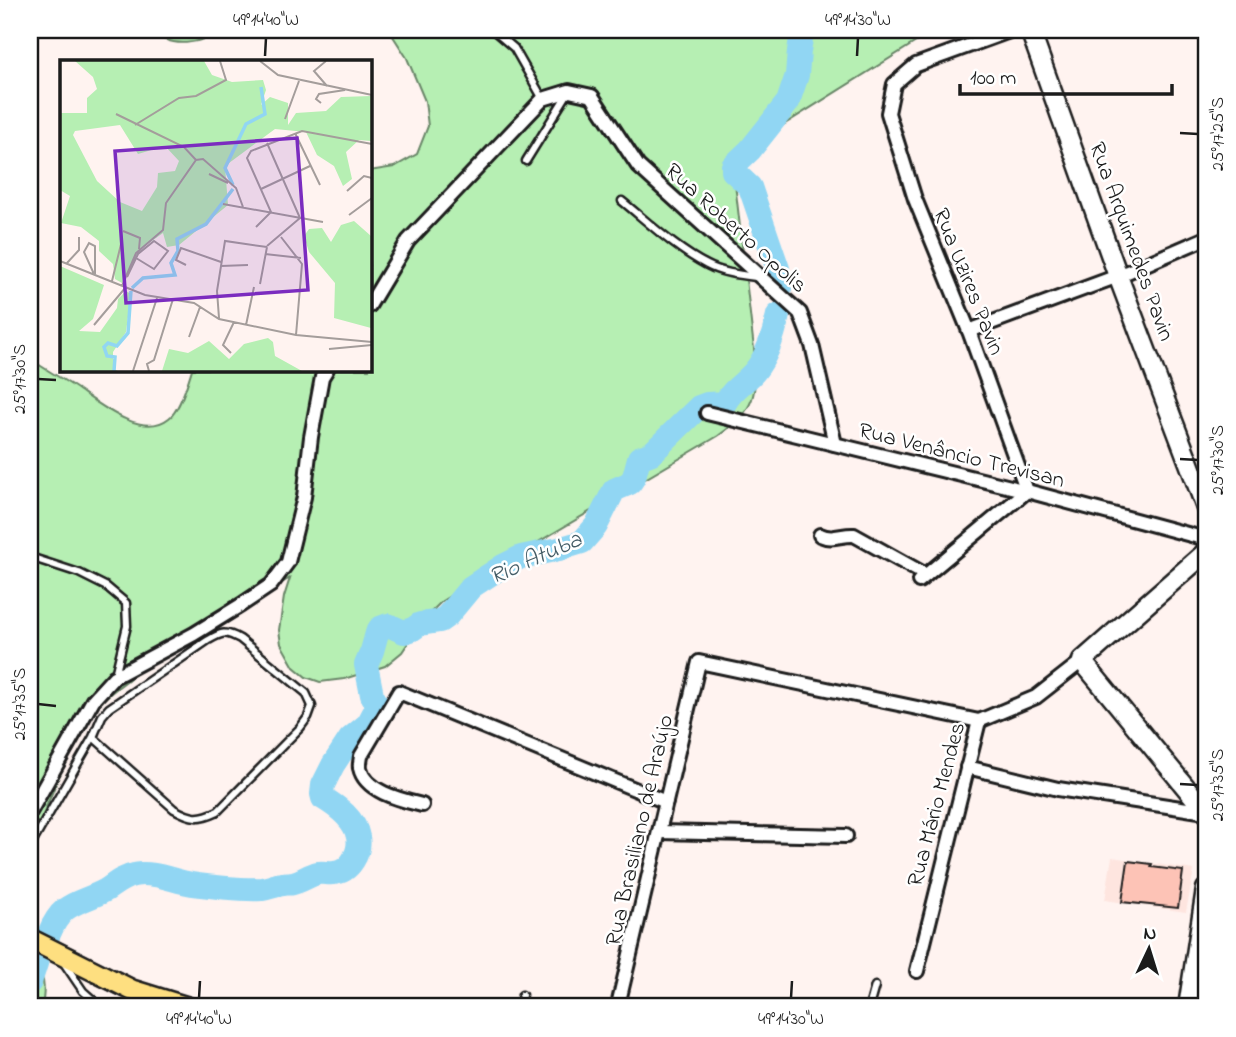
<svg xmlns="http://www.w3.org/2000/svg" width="1236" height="1037" viewBox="0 0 1236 1037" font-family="'Indie Flower',sans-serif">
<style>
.built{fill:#fee5df}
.green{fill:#b6efb3;stroke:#698668;stroke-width:2}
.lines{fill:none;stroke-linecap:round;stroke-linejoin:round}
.river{stroke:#91d6f3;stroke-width:24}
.building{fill:#fdc3b6;stroke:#1c1c1c;stroke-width:2}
.lane-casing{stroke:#1c1c1c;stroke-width:11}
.street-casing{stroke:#1c1c1c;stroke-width:18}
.secondary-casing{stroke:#1c1c1c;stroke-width:23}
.primary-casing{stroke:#1c1c1c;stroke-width:24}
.lane{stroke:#fff;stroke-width:6}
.street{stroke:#fff;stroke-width:12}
.secondary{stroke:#fff;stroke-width:18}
.primary{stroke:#fedf80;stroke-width:19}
.ticks{fill:none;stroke:#1c1c1c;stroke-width:2.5}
.labels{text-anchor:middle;stroke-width:5;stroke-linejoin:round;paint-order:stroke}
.street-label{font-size:23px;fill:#1c1c1c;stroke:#fff}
.water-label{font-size:24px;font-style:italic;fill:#455d67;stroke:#fff}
.inset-river{fill:none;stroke:#91d6f3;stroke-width:3.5}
.inset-road{fill:none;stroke:#a49d9b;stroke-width:2}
.view{fill:#7b2cbf;fill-opacity:0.15;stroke:#7b2cbf;stroke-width:3.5}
.inset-edge{fill:none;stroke:#1c1c1c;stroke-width:3.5}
.neatline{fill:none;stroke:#1c1c1c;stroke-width:2.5}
.ticks-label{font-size:18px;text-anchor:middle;fill:#1c1c1c}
</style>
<rect width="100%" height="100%" fill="#fff3f0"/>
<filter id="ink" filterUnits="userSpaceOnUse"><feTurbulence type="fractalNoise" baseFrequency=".0143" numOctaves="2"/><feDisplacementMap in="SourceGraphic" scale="14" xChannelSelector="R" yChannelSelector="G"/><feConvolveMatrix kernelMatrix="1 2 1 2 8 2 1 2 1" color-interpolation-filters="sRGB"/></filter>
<g filter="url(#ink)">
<path class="built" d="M 1112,857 L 1194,870 L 1186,912 L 1105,900 Z"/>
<g class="green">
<path d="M 150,30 L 223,30 C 201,44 171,50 150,30 Z"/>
<path d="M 389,30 L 935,30 L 732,157 L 754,349 C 757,396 757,408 718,436 L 484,574 L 442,601 L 425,618 L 402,652 L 385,666 L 344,679 L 320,682 L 306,677 L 294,667 L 281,644 L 279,630 L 284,597 L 290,578 L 137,673 C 124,683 110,692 99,704 C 70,740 49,803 30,846 L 30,359 C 45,369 61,378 76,388 C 98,403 142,440 169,418 C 180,410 188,382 192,369 L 369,369 L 369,171 L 394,167 L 417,154 L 428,126 L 425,101 L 407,58 Z"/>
<path d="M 30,961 C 46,971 45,990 42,1007 L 30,1007 Z"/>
</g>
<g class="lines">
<g class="river">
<path d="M 780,289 L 778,269 L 750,187 L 733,171 L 733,166 L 750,150 L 788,102 L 797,75 L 799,51 L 802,33 L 805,30"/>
<path d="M 49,934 C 63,900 78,905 106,890 C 115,884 123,877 134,875 C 154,871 173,881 192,884 C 214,887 240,890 262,889 C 269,888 275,885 283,884 C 287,883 289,884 293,883 C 302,881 309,875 318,873 C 323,872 329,874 334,873 C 350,872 361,852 358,837 C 355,819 338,807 323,798 L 322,794 L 323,785 L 333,765 L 350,739 L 368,724 L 377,707 L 379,707 L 372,695 L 366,665 L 372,651 L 377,633 L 380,628 L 388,625 L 404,632 L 413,629 L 420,624 L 440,621 L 447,616 L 471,587 L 503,566 L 521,557 L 559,549 L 582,542 L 596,526 L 614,490 L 630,483 L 634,477 L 639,458 L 652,453 L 699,407 L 707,404 L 725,403 C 732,389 745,383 755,371 C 768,355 774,334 778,315"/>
<path d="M 30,982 L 39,954"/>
</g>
</g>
<path class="building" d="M 1128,861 L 1152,864 L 1151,867 L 1183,871 L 1178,908 L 1122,902 Z"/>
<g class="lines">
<g class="lane-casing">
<g id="lane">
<path d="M 493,30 L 514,48 L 543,99"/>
<path d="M 526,161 L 568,93"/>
<path d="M 622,201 C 649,223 676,249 707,265 C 722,273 740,275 756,277"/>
<path d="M 30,557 L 79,573 L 107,587 L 126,603 L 127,626 L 115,675"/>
<path d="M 30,847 L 93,737 L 102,716 L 109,708 L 207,641 C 221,633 224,630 240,639 L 306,693 L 312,706 L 308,717 L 300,728 L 218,811 C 199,820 192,819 174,809 L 93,737"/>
<path d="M 64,963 L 83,991 L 101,1007"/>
<path d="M 520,1007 L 522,995"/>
<path d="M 869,1007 L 875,986"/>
</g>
</g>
<g class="street-casing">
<g id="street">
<path d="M 369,306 L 408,241 L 543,99 L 569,91 L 592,96 L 638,166 L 800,313 L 812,345 L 835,444"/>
<path d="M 969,331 L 1118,276 L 1206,238"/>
<path d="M 707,413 L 1027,491 L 1206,539"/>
<path d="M 820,535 C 833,541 842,534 854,535 L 926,575"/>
<path d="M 919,581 L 1027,491 L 969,331 L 915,199 L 888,113 L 894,84 L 916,65 L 1012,30"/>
<path d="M 979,721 L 1036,697 L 1082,661"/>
<path d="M 967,767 L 1058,789 L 1206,812"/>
<path d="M 422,805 C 402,800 365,792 360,768 C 359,767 361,757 361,756 L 399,692 L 666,802"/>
<path d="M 30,812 L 93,700 L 114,677 L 194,634 L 241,605 L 271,585 L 288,562 L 304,497 L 311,437 L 322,377 L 327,369"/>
<path d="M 659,832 L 846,836"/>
<path d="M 917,971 L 979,721"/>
<path d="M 619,1007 L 619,1001 L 699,662 L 979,721"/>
</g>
</g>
<g class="secondary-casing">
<g id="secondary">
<path d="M 1030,30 L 1118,276 L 1206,508"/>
<path d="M 1206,552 L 1082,661 L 1206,812"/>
<path d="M 1188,1007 L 1206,889"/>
</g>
</g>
<g class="primary-casing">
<path id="primary" d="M 30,939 L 132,990 L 187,1007"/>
</g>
<use href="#lane" class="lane"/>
<use href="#street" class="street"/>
<use href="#secondary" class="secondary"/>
<use href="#primary" class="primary"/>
</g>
</g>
<path class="ticks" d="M 265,56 L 266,38M 857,56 L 858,38M 1180,133 L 1198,134M 38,379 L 56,380M 1180,459 L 1198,460M 38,704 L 56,706M 1180,784 L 1198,785M 199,998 L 200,981M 791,998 L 792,981"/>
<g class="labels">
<g class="street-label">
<text transform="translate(737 227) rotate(42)" y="8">Rua Roberto Opolis</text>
<text transform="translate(1133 241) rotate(70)" y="8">Rua Arquimedes Pavin</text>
<text transform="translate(970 281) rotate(68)" y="8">Rua Uzires Pavin</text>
<text transform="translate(962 454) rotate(14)" y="8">Rua Venâncio Trevisan</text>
<text transform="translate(935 804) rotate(-75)" y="8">Rua Mário Mendes</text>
<text transform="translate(638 830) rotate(-77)" y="8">Rua Brasiliano de Araújo</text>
</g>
<g class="water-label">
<text transform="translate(535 557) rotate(-24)" y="8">Rio Atuba</text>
</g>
</g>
<g transform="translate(60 60)">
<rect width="312" height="312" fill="#fff3f0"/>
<path d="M 15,1 L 144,1 L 152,15 L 172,22 L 203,20 L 206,30 L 201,45 L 210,37 L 228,43 L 228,65 L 236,53 L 266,51 L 281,37 L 311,36 L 311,81 L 299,80 L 286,92 L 292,119 L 283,126 L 274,106 L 257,95 L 246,72 L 215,69 L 165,106 L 168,145 L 119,185 L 107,187 L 103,173 L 82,188 L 62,223 L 55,219 L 53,204 L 39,191 L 39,181 L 21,167 L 1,163 L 10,136 L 0,130 L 0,53 L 27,53 L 27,38 L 37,29 L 33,17 ZM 60,65 L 78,94 L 105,86 L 119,101 L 115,111 L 98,113 L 97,127 L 82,151 L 60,142 L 37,121 L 13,75 L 15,71 ZM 294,161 L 311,176 L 311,268 L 274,258 L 275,223 L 249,192 L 244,176 L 249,169 L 262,168 L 271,182 L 281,165 ZM 0,206 L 44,225 L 33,259 L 19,271 L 40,272 L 57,248 L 58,239 L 66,231 L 71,234 L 66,272 L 53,292 L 53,309 L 58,311 L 0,311 ZM 208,278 L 213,282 L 215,296 L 242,311 L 102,311 L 109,289 L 128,293 L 149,281 L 169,299 L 184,284 Z" fill="#b6efb3" fill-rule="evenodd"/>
<path class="inset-river" d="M 173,125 L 165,108 L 186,64 L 205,54 L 201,27M 72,228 L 83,218 L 115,215 L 111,203 L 118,191 L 117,179 L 146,164 L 173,129M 54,311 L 55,297 L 47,296 L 44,287 L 48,283 L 57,286 L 68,273 L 71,231"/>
<path class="inset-road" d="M 200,1 L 218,15 L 312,35M 266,1 L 254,11 L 267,26M 261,43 L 256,39 L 259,34 L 285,30M 56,54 L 124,87 L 136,100M 225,59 L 239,21M 75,65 L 119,38 L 136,36 L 166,20 L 160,1M 235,73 L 260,125M 207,83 L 240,158M 149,114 L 168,123M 201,129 L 250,106M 287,131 L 304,116 L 312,118M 163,144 L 263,162M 289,155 L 312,138M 196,167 L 211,152 L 187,98 L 191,91 L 242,71 L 312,84M 63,171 L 80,178 L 79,189M 221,177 L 242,204 L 236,275M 207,186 L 240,158M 205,194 L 241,198M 0,201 L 85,235 L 134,243 L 159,259 L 236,275 L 312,282M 7,203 L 19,190 L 19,177M 126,205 L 116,200 L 121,188 L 161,202M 161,206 L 188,205M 34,214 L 24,192 L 29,183 L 35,186 L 35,214M 67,217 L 78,194 L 94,181 L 108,191 L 94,209 L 76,198M 52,221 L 62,180M 200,224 L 207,187M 62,226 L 76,193 L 103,170 L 106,143 L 136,100 L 143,99 L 176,128 L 183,147M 159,258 L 157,231 L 165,181 L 207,187M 34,265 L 66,227M 186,265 L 194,227M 129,277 L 140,247M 269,289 L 312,285M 171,293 L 163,285 L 174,262M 73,311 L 97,238M 89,311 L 87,304 L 94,300 L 113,239"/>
<path class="view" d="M 237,78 L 248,230 L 66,243 L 55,91 Z"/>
<rect width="312" height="312" class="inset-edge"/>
</g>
<rect width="1236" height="1037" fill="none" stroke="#fff" stroke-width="77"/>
<g transform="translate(1149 949) rotate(4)" stroke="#ffffff" stroke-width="5" paint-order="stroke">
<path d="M0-5L12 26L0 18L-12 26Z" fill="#1c1c1c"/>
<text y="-10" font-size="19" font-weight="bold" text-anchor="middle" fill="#1c1c1c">N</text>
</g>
<path d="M960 84v10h212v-10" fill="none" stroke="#1c1c1c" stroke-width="3.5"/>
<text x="970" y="84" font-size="21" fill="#1c1c1c" stroke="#ffffff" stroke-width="5" paint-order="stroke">100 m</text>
<rect x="38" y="38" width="1160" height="960" class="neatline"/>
<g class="ticks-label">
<text x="266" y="25">49°14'40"W</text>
<text x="858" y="25">49°14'30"W</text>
<text transform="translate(1217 134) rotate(-90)" y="6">25°17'25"S</text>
<text transform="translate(19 379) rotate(-90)" y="6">25°17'30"S</text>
<text transform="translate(1217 460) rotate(-90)" y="6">25°17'30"S</text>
<text transform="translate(19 704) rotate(-90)" y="6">25°17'35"S</text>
<text transform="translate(1217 785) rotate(-90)" y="6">25°17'35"S</text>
<text x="199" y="1024">49°14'40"W</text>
<text x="791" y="1024">49°14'30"W</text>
</g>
</svg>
